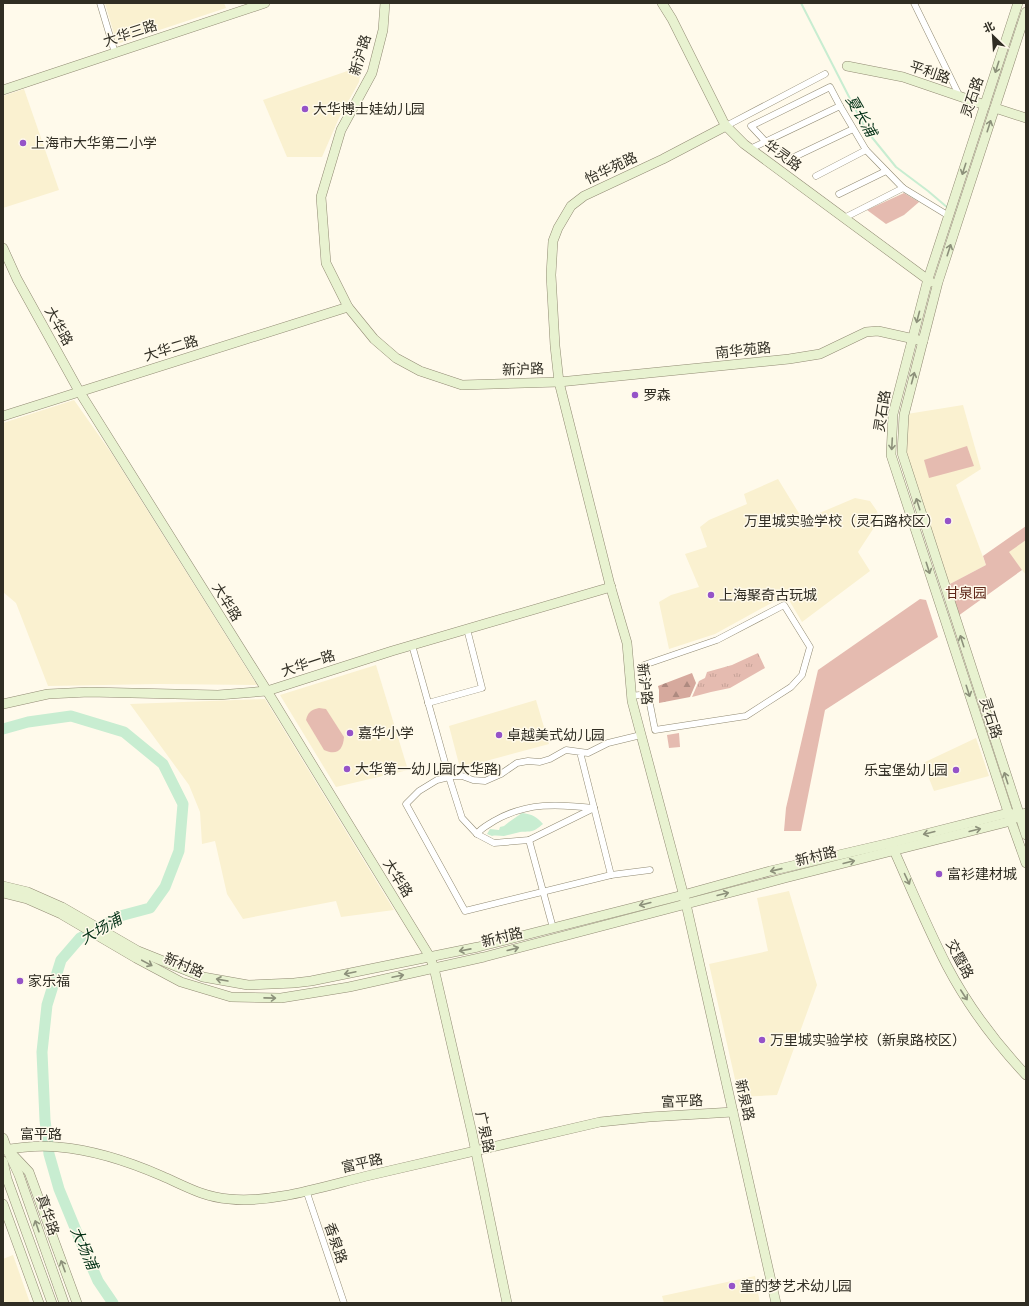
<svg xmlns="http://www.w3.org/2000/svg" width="1029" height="1306" viewBox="0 0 1029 1306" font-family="'Sofia Sans Condensed','Noto Sans SC',sans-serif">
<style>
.built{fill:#faf1d0}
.grass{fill:url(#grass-tufts)}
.forest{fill:url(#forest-firs)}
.green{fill:#e5bbb0}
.water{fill:#c8edd1}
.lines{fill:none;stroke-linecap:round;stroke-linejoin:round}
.stream{stroke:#c8edd1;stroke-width:2}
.river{stroke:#c8edd1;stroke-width:11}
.street-casing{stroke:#918a73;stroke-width:7}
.secondary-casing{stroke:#918a73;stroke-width:10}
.street{stroke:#fff;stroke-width:6}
.secondary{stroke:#e8f2d0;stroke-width:9}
.oneway{stroke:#8c907a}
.poi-dot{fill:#9553c8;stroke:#fffaeb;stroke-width:1.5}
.labels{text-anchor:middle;stroke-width:3;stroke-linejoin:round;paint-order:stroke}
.street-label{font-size:14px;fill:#302d23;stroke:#fffaeb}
.poi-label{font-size:14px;fill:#302d23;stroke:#fffaeb;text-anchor:start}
.park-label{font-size:14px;fill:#5f2719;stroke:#fffaeb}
.water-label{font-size:15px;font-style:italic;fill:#053217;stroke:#fffaeb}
</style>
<defs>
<pattern id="grass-tufts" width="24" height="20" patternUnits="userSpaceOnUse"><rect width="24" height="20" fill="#e5bbb0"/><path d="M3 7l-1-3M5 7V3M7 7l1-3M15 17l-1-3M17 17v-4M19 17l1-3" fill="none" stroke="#c5a197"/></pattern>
<pattern id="forest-firs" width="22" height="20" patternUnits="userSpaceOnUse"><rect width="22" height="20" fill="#d6a99d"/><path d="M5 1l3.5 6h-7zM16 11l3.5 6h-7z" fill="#ae8a80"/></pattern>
</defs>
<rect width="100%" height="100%" fill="#fffaeb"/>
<g class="built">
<path d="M 105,3 L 224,3 L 226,8 L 117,44 Z"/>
<path d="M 362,66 L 359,82 L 339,118 L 322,157 L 287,157 L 263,100 Z"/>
<path d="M 24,89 L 59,190 L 3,208 L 3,96 Z"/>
<path d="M 74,400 L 112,454 L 257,685 L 159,684 L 48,686 L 16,603 L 3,592 L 3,423 Z"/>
<path d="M 963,405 L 981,469 L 956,485 L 986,565 L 948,585 L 905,453 L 907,414 Z"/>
<path d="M 778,479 L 803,520 L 855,498 L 870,501 L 877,511 L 879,520 L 858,552 L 870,571 L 802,622 L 786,595 L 715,634 L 669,649 L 659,602 L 671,595 L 699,587 L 685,554 L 707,547 L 700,527 L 709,520 L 747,504 L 744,494 Z"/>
<path d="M 1026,540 L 1026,575 L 1008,552 Z"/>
<path d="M 376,665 L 408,770 L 336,787 L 280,695 Z"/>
<path d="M 265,699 L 328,802 L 394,910 L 341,917 L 336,901 L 243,919 L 227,894 L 215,841 L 202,844 L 200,812 L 189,785 L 130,704 Z"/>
<path d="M 536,700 L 549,744 L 460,768 L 449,726 Z"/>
<path d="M 976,738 L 989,776 L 934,791 L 923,763 Z"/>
<path d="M 789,891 L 817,985 L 777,1095 L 739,1097 L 709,964 L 768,951 L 757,898 Z"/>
<path d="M 13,1255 L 30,1303 L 3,1303 L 3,1259 Z"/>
<path d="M 755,1276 L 760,1303 L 664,1303 L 662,1296 Z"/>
</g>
<path class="grass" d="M 758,653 L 765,668 L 730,688 L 711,692 L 692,697 L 699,681 L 705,678 L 707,672 L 732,665 Z"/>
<path class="forest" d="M 692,673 L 696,683 L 690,697 L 659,703 L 659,690 L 658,686 Z"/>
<g class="green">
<path d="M 904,193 L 919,202 L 904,215 L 886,224 L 867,210 Z"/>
<path d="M 967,446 L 974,466 L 929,478 L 924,460 Z"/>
<path d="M 1026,526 L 1026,540 L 1009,552 L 1022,570 L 958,616 L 948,585 L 986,565 L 983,556 Z"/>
<path d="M 920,599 L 926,600 L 938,637 L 825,710 L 801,831 L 784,831 L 786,808 L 818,670 Z"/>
<path d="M 319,708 L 326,709 L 344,737 C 343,750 337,756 324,750 L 306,720 C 308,712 311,710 319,708 Z"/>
<path d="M 679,733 L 680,747 L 669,748 L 667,735 Z"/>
</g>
<path class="water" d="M 522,813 C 532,814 537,817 543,824 C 532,833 532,831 520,832 C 515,833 509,835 504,836 C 500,836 496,835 492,836 L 487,834 L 490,829 L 499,830 L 500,827 L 504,826 L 509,822 Z"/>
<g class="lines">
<path class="stream" d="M 801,3 L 866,130 L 896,167 L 928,191 L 948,208"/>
<path class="river" d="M 3,729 L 28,722 L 71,716 L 124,732 L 163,764 L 183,804 L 179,851 L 165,887 L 150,908 L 120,916 L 80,938 L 61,960 L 47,1005 L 42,1052 L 45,1120 L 49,1154 L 59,1189 L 80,1240 L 98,1281 L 113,1303"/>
<g class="street-casing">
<g id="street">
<path d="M 100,3 L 115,53"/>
<path d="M 914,3 L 960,97"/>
<path d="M 840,106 L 830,87 L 751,126 L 765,141 L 790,159 L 853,129"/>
<path d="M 726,126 L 825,74"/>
<path d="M 750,149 L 840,106 L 866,150 L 903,188 L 949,216"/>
<path d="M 816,176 L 866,150"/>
<path d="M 839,194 L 886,171"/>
<path d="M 844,218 L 903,188"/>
<path d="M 412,645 L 449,777 L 462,818 L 477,834 L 494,843 L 529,840 L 594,808"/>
<path d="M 631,696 L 648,694 L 655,730 L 746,716 L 791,687 L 802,675 L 810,647 L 784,605 L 717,640 L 644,665 L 648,694"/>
<path d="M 428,703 L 482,688 L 467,629"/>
<path d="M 580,752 L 611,875 L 465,911 L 406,804 L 419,791 L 437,780 L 453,776 L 462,776 L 473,780 L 485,781 L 501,774 L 517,763 L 528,761 L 540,762 L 550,759 L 566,750 L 588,753 L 608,743 L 641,735"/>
<path d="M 477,834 C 481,828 488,825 494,821 C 527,802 558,804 594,808"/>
<path d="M 529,840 L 553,928"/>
<path d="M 611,875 L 650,870"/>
<path d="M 306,1190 L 344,1303"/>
</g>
</g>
<g class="secondary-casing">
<g id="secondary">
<path d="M 385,3 L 383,30 L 372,73 L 341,130 L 321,197 L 326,263 L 348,307 L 374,339 L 396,358 L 420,371 L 462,385 L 559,382 L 789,359 L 820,354 L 866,332 L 878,331 L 923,341"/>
<path d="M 662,3 L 672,19 L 723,121 L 726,126 L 744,144 L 931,282"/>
<path d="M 1018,3 L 928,279 L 893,414 L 891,455 L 1011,821 L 1026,863"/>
<path d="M 1026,12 L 938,282 L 904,415 L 902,453 L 1026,835"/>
<path d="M 847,66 L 903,77 L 985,105"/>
<path d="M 3,90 L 265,3"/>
<path d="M 995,108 L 1026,118"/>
<path d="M 726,126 L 663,159 L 584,196 L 571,206 L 558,228 L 553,241 L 551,275 L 555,346 L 559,382 L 610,585 L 627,643 L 632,701 L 686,904 L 776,1303"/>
<path d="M 3,248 L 17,279 L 79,391 L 267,691 L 430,957 L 434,968 L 472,1133 L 507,1303"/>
<path d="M 3,416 L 348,307"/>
<path d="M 3,704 L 48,694 L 89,692 L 218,695 L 267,691 L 392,651 L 611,587"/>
<path d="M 892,846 C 910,886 927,927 947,966 C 967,1004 997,1044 1026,1075"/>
<path d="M 3,886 L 28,892 L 62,907 L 138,951 L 203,977 L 248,985 L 294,983 L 311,981 L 478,947 L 683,895 L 770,871 L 890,843 L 1008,813 L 1018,815"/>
<path d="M 3,893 L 27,899 L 61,914 L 136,958 L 181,982 L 231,997 L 281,998 L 349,987 L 484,957 L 785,878 L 1011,821 L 1018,815 L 1026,813"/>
<path d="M 3,1138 L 7,1149 L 19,1175 L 64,1303"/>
<path d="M 3,1150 C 21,1147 40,1145 58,1147 C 94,1150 130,1162 162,1176 C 185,1186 203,1197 229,1199 C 272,1204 328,1185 371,1175 C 448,1157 524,1139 600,1122 L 649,1117 L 733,1112"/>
<path d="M 13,1155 L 29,1172 L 77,1303"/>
<path d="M 3,1161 L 7,1179 L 52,1303"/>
<path d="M 3,1204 L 39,1303"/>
</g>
</g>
<use href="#street" class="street"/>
<use href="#secondary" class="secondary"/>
</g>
<defs><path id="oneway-shaft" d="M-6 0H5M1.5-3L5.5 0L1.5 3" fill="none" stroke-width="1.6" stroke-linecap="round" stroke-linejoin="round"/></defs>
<g class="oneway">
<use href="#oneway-shaft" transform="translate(997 67) rotate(108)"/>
<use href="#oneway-shaft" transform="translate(989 126) rotate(-72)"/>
<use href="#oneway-shaft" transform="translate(964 169) rotate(108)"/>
<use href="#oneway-shaft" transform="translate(949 250) rotate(-72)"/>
<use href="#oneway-shaft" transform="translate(918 317) rotate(105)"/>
<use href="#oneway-shaft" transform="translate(913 378) rotate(-75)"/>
<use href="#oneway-shaft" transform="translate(892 444) rotate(93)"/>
<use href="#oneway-shaft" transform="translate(918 504) rotate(-108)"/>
<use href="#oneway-shaft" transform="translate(928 568) rotate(72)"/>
<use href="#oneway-shaft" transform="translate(962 641) rotate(-108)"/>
<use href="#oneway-shaft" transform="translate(968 691) rotate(72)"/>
<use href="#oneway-shaft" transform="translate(1006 778) rotate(-108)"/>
<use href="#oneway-shaft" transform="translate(975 830) rotate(-14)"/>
<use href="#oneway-shaft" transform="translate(929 833) rotate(166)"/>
<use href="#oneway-shaft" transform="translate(849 862) rotate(-14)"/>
<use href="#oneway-shaft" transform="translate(776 870) rotate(167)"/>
<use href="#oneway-shaft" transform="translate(907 879) rotate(65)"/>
<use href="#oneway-shaft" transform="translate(723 894) rotate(-14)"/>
<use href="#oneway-shaft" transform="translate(645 904) rotate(166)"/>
<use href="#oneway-shaft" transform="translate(513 949) rotate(-15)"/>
<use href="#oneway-shaft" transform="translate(465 950) rotate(169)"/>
<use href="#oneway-shaft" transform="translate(147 963) rotate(28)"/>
<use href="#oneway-shaft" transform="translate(350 973) rotate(168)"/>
<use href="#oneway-shaft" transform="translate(398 976) rotate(-12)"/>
<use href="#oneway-shaft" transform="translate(222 980) rotate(-170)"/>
<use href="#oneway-shaft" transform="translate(964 995) rotate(57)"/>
<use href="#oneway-shaft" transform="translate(270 998) rotate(1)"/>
<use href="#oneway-shaft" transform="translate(37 1226) rotate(-109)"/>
<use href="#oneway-shaft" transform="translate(63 1266) rotate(-110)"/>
</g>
<g class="poi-dot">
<circle cx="305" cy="109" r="4"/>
<circle cx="23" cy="143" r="4"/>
<circle cx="635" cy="395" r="4"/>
<circle cx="948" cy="521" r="4"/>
<circle cx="711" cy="595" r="4"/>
<circle cx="350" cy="733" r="4"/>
<circle cx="499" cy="735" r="4"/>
<circle cx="347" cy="769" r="4"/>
<circle cx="956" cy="770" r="4"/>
<circle cx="939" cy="874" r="4"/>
<circle cx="20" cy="981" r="4"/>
<circle cx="762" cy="1040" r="4"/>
<circle cx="732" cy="1286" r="4"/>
</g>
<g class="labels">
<g class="street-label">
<text transform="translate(130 33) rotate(-18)" y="5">大华三路</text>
<text transform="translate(360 55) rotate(-73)" y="5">新沪路</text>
<text transform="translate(930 72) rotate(19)" y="5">平利路</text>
<text transform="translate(972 97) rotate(-72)" y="5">灵石路</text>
<text transform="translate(783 155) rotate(36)" y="5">华灵路</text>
<text transform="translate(611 168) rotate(-25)" y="5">怡华苑路</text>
<text transform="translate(59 326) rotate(61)" y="5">大华路</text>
<text transform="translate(171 348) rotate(-17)" y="5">大华二路</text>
<text transform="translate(743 350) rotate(-6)" y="5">南华苑路</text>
<text transform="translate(523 369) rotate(-2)" y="5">新沪路</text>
<text transform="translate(882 411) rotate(-81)" y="5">灵石路</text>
<text transform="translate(227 602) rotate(58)" y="5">大华路</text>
<text transform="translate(308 663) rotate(-18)" y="5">大华一路</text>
<text transform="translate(645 684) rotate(83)" y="5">新沪路</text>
<text transform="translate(991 718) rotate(72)" y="5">灵石路</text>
<text transform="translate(816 856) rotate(-14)" y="5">新村路</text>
<text transform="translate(398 878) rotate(58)" y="5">大华路</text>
<text transform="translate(502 937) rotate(-14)" y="5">新村路</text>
<text transform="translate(960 959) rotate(62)" y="5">交暨路</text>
<text transform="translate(184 965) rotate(23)" y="5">新村路</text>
<text transform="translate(745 1100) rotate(77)" y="5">新泉路</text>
<text transform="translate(682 1101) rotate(-3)" y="5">富平路</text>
<text transform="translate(485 1132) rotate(78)" y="5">广泉路</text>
<text x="41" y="1139">富平路</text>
<text transform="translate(362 1163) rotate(-13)" y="5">富平路</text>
<text transform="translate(48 1215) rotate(71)" y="5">真华路</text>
<text transform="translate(336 1243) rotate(71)" y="5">香泉路</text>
</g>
<g class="poi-label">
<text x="313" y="114">大华博士娃幼儿园</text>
<text x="31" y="148">上海市大华第二小学</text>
<text x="643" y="400">罗森</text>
<text x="940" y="526" text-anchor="end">万里城实验学校（灵石路校区）</text>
<text x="719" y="600">上海聚奇古玩城</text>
<text x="358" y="738">嘉华小学</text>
<text x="507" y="740">卓越美式幼儿园</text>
<text x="355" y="774">大华第一幼儿园(大华路)</text>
<text x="948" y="775" text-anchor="end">乐宝堡幼儿园</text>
<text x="947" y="879">富衫建材城</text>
<text x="28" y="986">家乐福</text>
<text x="770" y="1045">万里城实验学校（新泉路校区）</text>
<text x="740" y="1291">童的梦艺术幼儿园</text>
</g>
<g class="park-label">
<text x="966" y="598">甘泉园</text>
</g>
<g class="water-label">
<text transform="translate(861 116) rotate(60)" y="5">夏长浦</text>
<text transform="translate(101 929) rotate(-30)" y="5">大场浦</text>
<text transform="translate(84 1248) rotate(66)" y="5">大场浦</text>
</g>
</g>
<rect width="1029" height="1306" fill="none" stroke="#302d23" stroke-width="8"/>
<g transform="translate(993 36) rotate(335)" stroke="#fffaeb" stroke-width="3" paint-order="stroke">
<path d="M0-3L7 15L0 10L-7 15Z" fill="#302d23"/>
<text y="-6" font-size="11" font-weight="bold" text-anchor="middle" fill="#302d23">北</text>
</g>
</svg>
